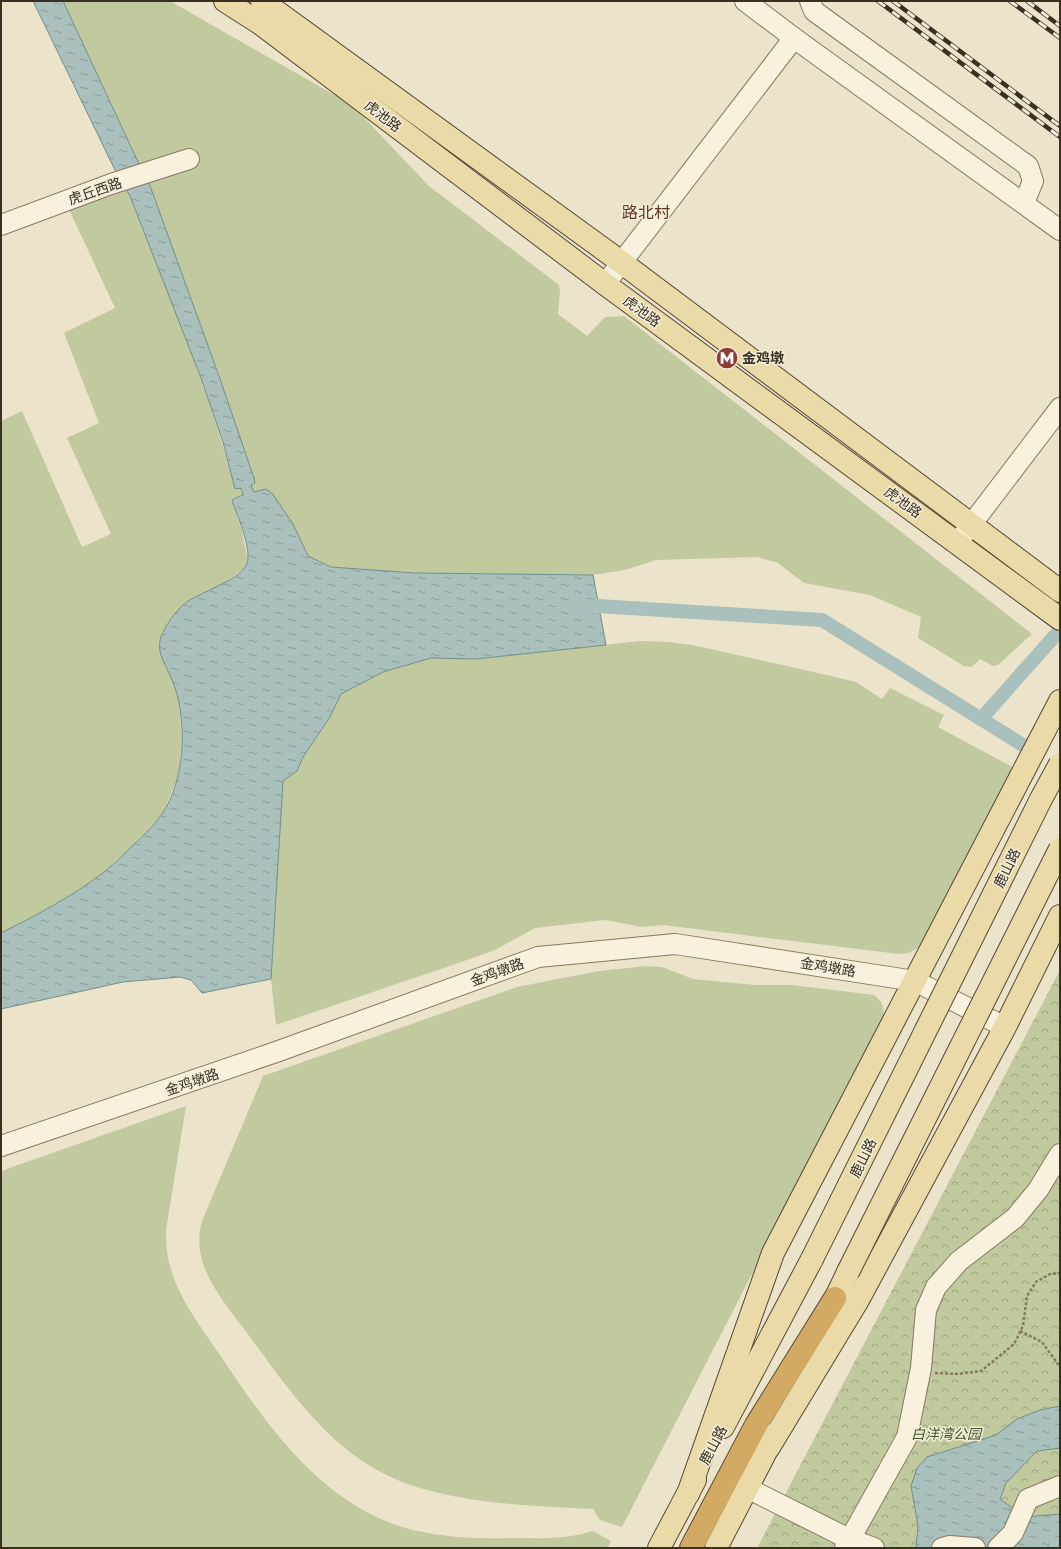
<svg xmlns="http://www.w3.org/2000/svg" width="1061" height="1549" viewBox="0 0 1061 1549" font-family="'PT Serif','Noto Sans SC',serif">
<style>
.grass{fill:#c1c99f}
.park{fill:url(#park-crowns)}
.water{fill:url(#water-ripples);stroke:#718f8a}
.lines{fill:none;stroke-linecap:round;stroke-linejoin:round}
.canal{stroke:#aac0bc;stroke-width:14}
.minor-casing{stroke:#877860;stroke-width:22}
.major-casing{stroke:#554633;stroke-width:24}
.highway-casing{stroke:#554633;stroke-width:24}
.path{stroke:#877860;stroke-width:2.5;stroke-dasharray:3 2;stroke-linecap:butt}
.minor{stroke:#f7f1dd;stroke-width:20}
.major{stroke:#eadaa7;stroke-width:22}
.highway{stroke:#d2aa64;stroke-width:22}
.rail-casing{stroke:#392f22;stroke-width:4.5}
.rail{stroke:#f3eed9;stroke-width:3;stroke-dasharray:9;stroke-linecap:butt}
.major-bridge-casing{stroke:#554633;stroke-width:24;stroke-linecap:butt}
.major-bridge{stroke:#eadaa7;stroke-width:22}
.labels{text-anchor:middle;stroke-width:3;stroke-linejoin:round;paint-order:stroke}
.street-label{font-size:14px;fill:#392f22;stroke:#f3eed9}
.poi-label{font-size:14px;font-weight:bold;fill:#392f22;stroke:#f3eed9;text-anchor:start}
.park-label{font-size:14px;font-style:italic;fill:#46532a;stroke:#f3eed9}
.quarter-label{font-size:16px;fill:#623625;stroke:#f3eed9}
</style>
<defs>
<pattern id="park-crowns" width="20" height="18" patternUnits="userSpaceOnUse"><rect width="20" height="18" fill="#c1c99f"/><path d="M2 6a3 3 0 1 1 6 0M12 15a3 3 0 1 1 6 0" fill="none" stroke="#9ea481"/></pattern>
<pattern id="water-ripples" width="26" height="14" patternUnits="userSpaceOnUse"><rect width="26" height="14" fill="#aac0bc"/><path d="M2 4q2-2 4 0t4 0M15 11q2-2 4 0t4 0" fill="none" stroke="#8b9c98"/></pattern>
</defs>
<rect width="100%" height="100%" fill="#ebe4ca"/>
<g class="grass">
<path d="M 63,1 L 170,1 L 352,105 L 429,186 L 559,285 L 560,292 L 558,314 L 587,336 L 605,317 L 624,316 L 1032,634 L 998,665 L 993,666 L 980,659 L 972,667 L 964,666 L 918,638 L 921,617 L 870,595 L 804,583 L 778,563 L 757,557 L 656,560 L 625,570 L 593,575 L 415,573 L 331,567 L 308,556 L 293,524 L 266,489 L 254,492 L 251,485 L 255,483 L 254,478 L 219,376 L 149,183 L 139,164 Z"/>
<path d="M 123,183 L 130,196 C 168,293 209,388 235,489 L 241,487 L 243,495 L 233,498 L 232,501 L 242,531 L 248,562 L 244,569 L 226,581 L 161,638 L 160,650 L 174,684 L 179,701 L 182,739 L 179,774 L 163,813 L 149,830 L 101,875 L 41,913 L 1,933 L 1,421 L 22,411 L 82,547 L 111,534 L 67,438 L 99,423 L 64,333 L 115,308 L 67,205 Z"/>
<path d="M 640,641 L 669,642 L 692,645 L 796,668 L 856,682 L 882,699 L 890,688 L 944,715 L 938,727 L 1016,769 L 926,944 L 909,953 L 899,954 L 663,925 L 642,927 L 605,920 L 535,928 L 495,950 L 470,959 L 276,1025 L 271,979 L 283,781 L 297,771 L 303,757 L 330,717 L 341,694 L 383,672 L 431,658 L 476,659 Z"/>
<path d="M 646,966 L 662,967 L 693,979 L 755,985 L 792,985 L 874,995 C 882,1001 884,1006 884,1017 L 622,1527 L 600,1520 L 593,1509 C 522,1505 428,1504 367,1464 C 316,1432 279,1376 244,1329 C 220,1297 190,1263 202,1221 L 263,1076 L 517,987 L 599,971 Z"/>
<path d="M 186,1106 L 166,1230 C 164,1281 193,1315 220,1355 C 266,1424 319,1501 402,1527 C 435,1537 473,1539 507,1538 C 536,1538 566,1540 593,1531 L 611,1541 L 607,1548 L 1,1548 L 1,1171 Z"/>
</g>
<path class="park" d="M 1060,970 L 1060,1548 L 757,1548 Z"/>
<g class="water">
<path d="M 33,1 L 63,1 L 139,164 L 149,183 L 219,376 L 254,478 L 255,483 L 251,485 L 254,492 L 266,489 L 272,493 L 293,524 L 308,556 L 331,567 L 415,573 L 593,575 L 606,645 L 476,659 L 431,658 L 383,672 L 341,694 L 330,717 L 303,757 L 297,771 L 283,781 L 271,979 L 202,993 L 191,980 L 180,977 L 123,982 L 1,1009 L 1,933 C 35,916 69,898 100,875 C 110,868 120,858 129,849 C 141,838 153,827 162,814 C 180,787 185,748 181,717 C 180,706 178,695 174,685 C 169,669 155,654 161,637 C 166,625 174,613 183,605 C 197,592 248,579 248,559 C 249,542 238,517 232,501 L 233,499 L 243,495 L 241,488 L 235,489 L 223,442 L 201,378 L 130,196 L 114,168 Z"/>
<path d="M 1060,1406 L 1060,1448 L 1037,1451 L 1006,1483 L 1000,1499 L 1025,1517 L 1060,1514 L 1060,1548 L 916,1548 L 918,1526 L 911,1486 L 917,1468 L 927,1457 L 996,1435 L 1017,1419 L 1040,1410 Z"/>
</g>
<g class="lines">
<g class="canal">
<path d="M 581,607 L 598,606 L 822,620 L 1026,747"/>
<path d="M 981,719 L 1060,630"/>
</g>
<g class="minor-casing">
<g id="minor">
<path d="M 745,1 L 794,38 L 1060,230"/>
<path d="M 810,1 L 814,11 L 1028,166 L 1033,181 L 1024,203"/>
<path d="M 1,225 L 111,184 L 189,159"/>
<path d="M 605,284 L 794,38"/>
<path d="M 958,542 L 1060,408"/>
<path d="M 1,1146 L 276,1052 L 538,957 L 675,944 L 915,981 L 1005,1027"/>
<path d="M 747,1488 L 849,1539 L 874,1548"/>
<path d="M 845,1548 L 907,1437 L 921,1368 L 926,1310 L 936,1287 L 959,1261 L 1015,1218 L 1038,1190 L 1060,1154"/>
<path d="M 942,1548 L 949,1546 L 975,1548"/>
<path d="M 998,1548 L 1013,1533 L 1028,1499 L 1060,1486"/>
</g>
</g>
<g class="major-casing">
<g id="major">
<path d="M 225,1 L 261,24 L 605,284 L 1060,619"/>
<path d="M 262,1 L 621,262 L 1060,591"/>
<path d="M 827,1316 L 848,1272"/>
<path d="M 723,1427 L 812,1259"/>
<path d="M 769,1447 L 858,1300 L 1005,1027 L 1060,916"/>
<path d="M 688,1494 L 773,1253 L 1060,701"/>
<path d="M 659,1548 L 695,1480"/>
<path d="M 716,1548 L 775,1434"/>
</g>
</g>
<g class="highway-casing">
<path id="highway" d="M 691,1548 L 756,1425 L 835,1298"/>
</g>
<g class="path">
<path d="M 1020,1331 L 1042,1342 L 1060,1367"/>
<path d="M 935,1373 L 958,1374 L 981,1371 L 1014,1344 L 1023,1326 L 1027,1296 L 1036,1282 L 1050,1274 L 1060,1273"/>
</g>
<use href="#minor" class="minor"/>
<use href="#major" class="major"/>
<use href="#highway" class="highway"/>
<g class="rail-casing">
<g id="rail">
<path d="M 878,1 L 1060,137"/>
<path d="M 893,1 L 1060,126"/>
<path d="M 1010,1 L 1060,38"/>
<path d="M 1027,1 L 1060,26"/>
</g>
</g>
<use href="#rail" class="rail"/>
<g class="major-bridge-casing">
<g id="major-bridge">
<path d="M 812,1259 L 1041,799 L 1060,764"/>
<path d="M 848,1272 L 1060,849"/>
</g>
</g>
<use href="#major-bridge" class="major-bridge"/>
</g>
<defs>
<g id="metro-disc" transform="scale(1.15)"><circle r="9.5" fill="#913b35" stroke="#f3eed9"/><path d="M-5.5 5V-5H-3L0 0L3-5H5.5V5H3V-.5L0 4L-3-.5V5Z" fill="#fff"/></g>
</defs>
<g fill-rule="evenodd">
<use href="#metro-disc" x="727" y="358"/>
</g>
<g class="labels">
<g class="street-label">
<text transform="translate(383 116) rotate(37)" y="5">虎池路</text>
<text transform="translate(95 191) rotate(-19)" y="5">虎丘西路</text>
<text transform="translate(642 311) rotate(36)" y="5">虎池路</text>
<text transform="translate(903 502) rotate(36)" y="5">虎池路</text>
<text transform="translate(1007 868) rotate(-64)" y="5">鹿山路</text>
<text transform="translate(828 967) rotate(9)" y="5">金鸡墩路</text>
<text transform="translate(497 972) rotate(-20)" y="5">金鸡墩路</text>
<text transform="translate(192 1082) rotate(-19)" y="5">金鸡墩路</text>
<text transform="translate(863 1158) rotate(-64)" y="5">鹿山路</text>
<text transform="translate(713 1445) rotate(-62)" y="5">鹿山路</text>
</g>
<g class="poi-label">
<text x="742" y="363">金鸡墩</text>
</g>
<g class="park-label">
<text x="946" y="1439">白洋湾公园</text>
</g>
<g class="quarter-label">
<text x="646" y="218">路北村</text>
</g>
</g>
<rect width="1061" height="1549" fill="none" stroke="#392f22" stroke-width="4"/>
</svg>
